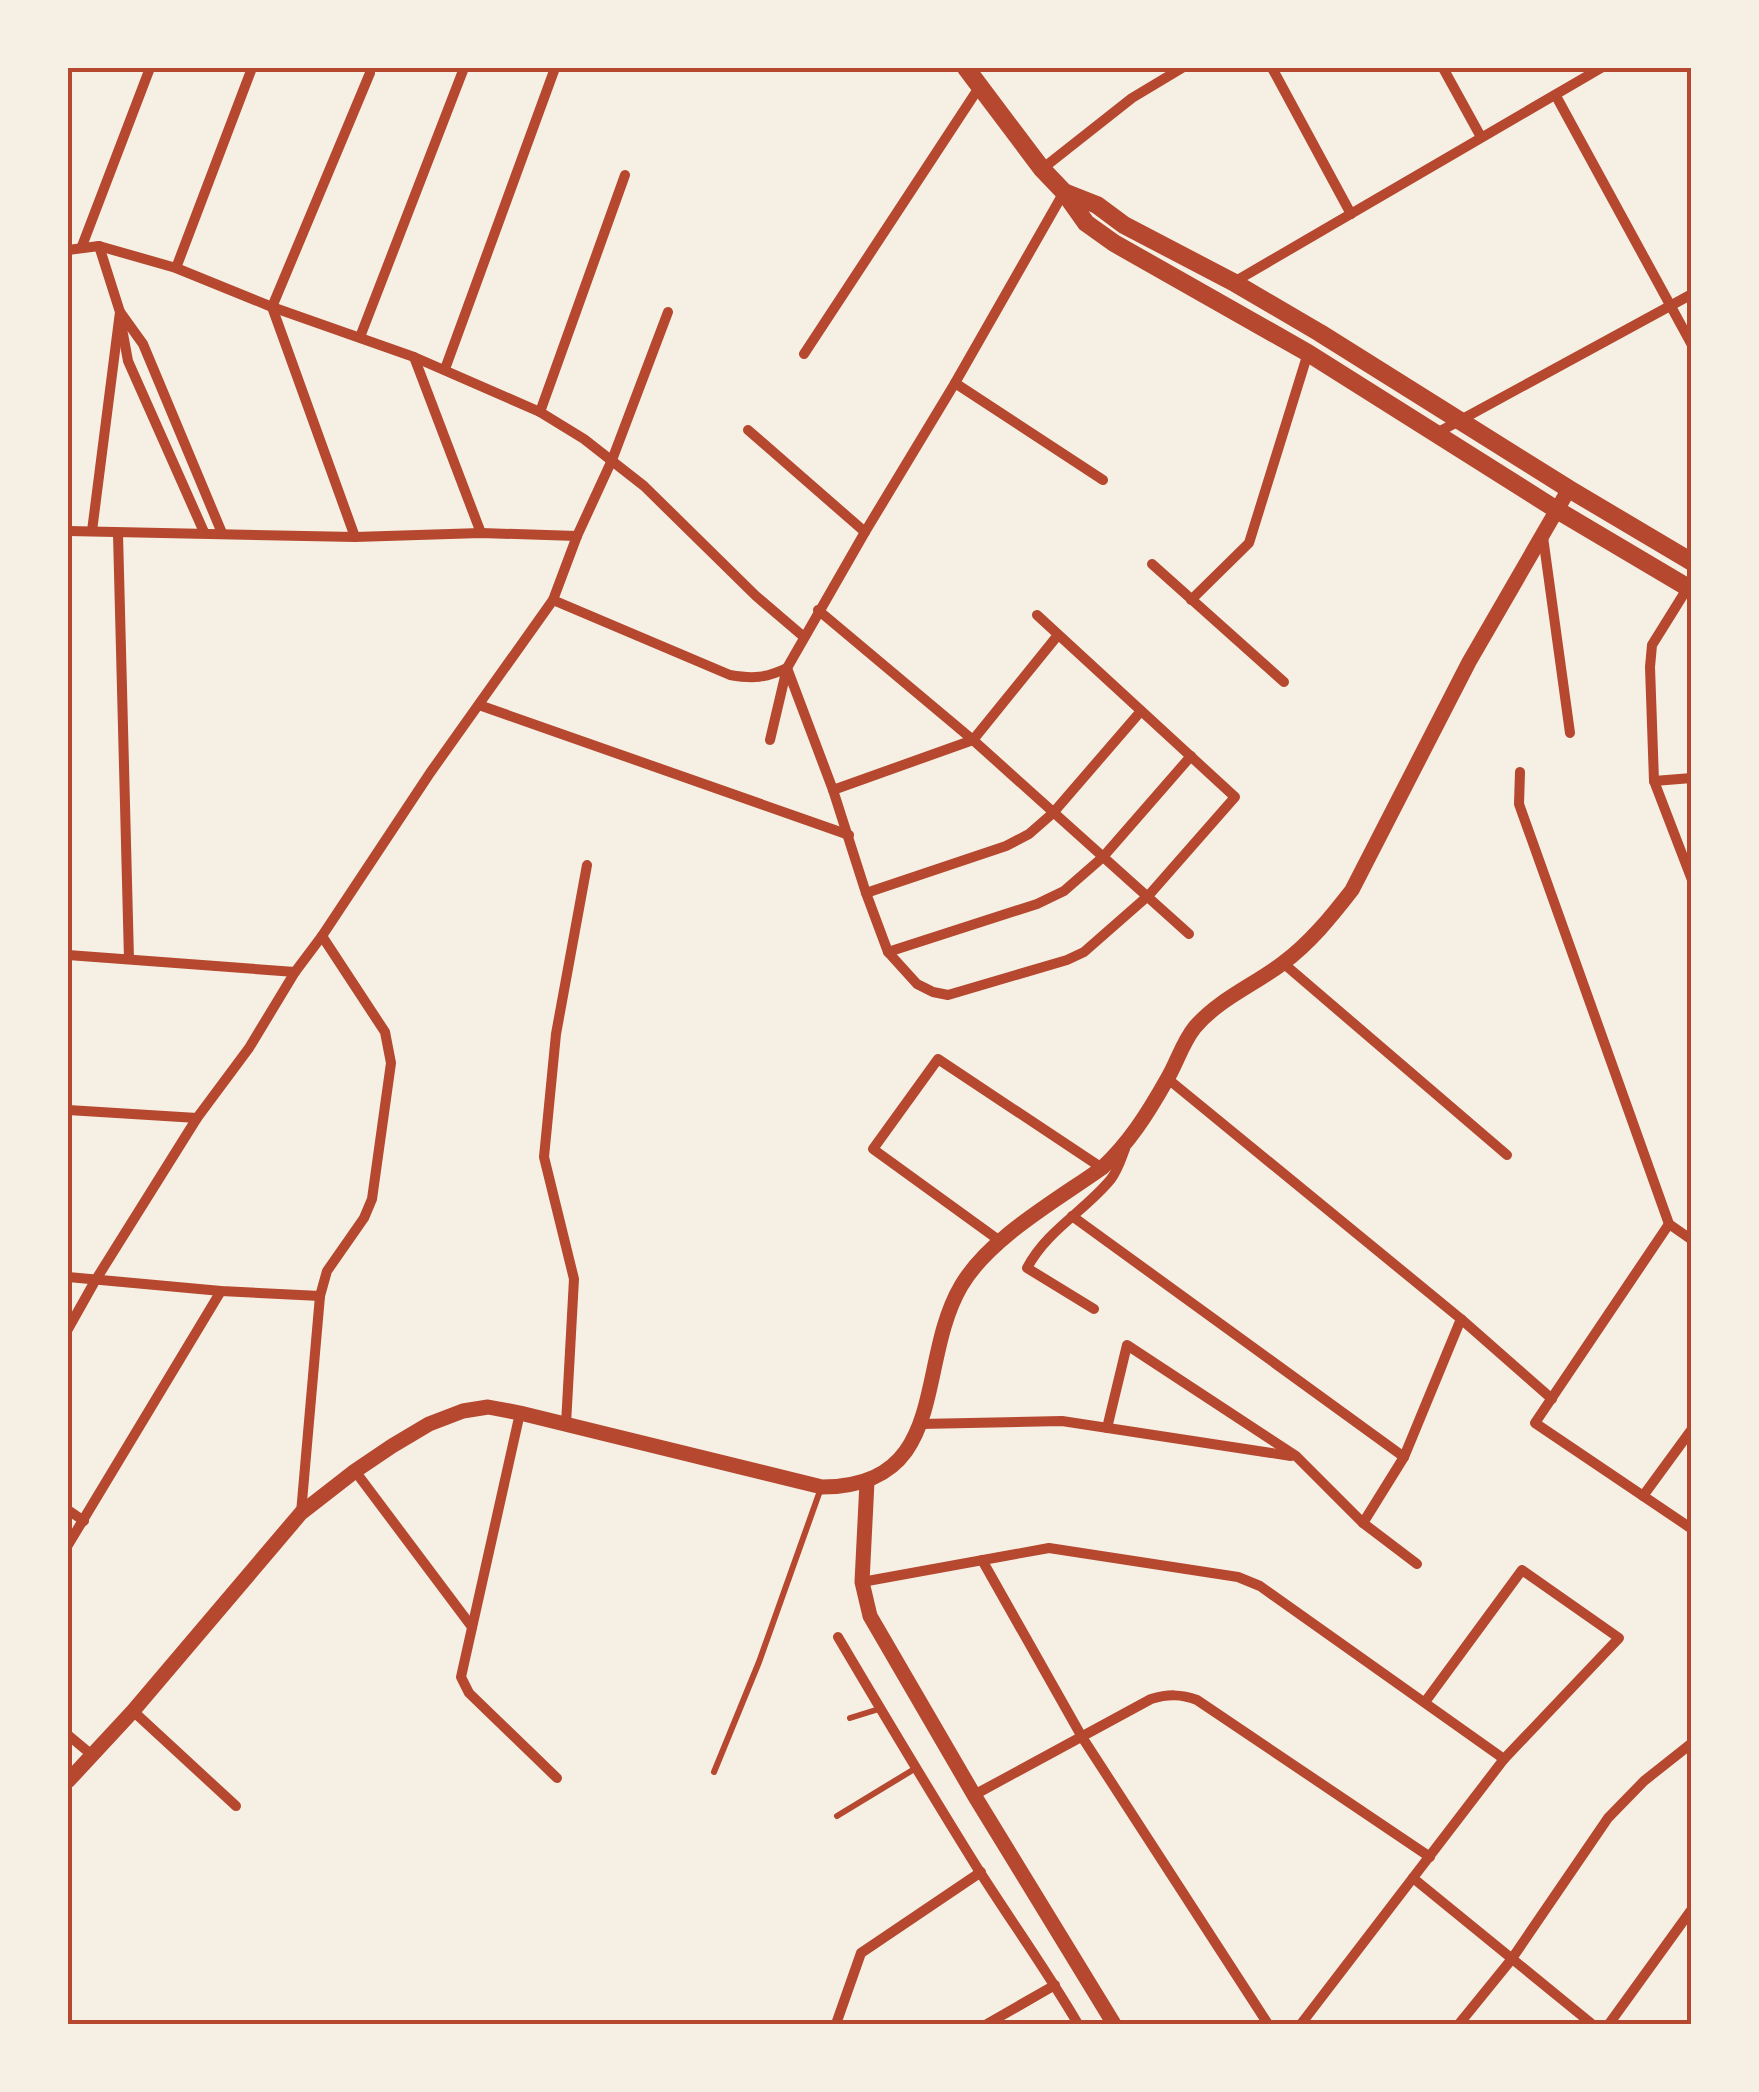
<svg xmlns="http://www.w3.org/2000/svg" width="1759" height="2092" viewBox="0 0 1759 2092" font-family="Manrope,sans-serif">
<style>
.lines{fill:none;stroke-linecap:round;stroke-linejoin:round}
.service{stroke:#b5482f;stroke-width:6}
.minor{stroke:#b5482f;stroke-width:10}
.secondary{stroke:#b5482f;stroke-width:15}
.primary{stroke:#b5482f;stroke-width:18}
.neatline{fill:none;stroke:#b5482f;stroke-width:4}
</style>
<rect width="100%" height="100%" fill="#f6efe4"/>
<g class="lines">
<g class="service">
<path d="M 850,1718 L 879,1709"/>
<path d="M 714,1772 L 759,1662 L 821,1488"/>
<path d="M 837,1816 L 916,1768"/>
</g>
<g class="minor">
<path d="M 1272,68 L 1351,214"/>
<path d="M 1443,68 L 1481,137"/>
<path d="M 1556,96 L 1692,345"/>
<path d="M 1042,169 L 1132,98 L 1182,68"/>
<path d="M 82,246 L 150,68"/>
<path d="M 68,250 L 99,246 L 176,268 L 272,307 L 414,357 L 540,412 L 584,439 L 644,486 L 756,596 L 804,637"/>
<path d="M 176,268 L 252,68"/>
<path d="M 1234,282 L 1601,68"/>
<path d="M 120,312 L 143,344 L 222,533"/>
<path d="M 121,323 L 128,361 L 204,532"/>
<path d="M 360,337 L 464,68"/>
<path d="M 804,354 L 980,86"/>
<path d="M 414,357 L 481,533"/>
<path d="M 445,369 L 555,68"/>
<path d="M 955,383 L 1103,480"/>
<path d="M 540,412 L 625,175"/>
<path d="M 748,430 L 865,532"/>
<path d="M 1435,434 L 1692,294"/>
<path d="M 68,531 L 355,537 L 481,533 L 577,536"/>
<path d="M 92,531 L 120,312 L 99,246"/>
<path d="M 118,534 L 129,959"/>
<path d="M 355,537 L 272,307 L 370,73"/>
<path d="M 1543,537 L 1570,733"/>
<path d="M 1152,564 L 1284,682"/>
<path d="M 1690,584 L 1652,645 L 1650,667 L 1654,781 L 1692,880"/>
<path d="M 553,600 L 730,675 C 753,679 766,678 787,668"/>
<path d="M 1191,600 L 1249,543 L 1308,353"/>
<path d="M 818,610 L 973,740 L 1189,934"/>
<path d="M 787,668 L 833,790 L 866,893 L 888,952 L 917,984 L 933,992 L 948,995 L 1067,960 L 1084,952 L 1149,895 L 1235,797 L 1037,615"/>
<path d="M 479,705 L 849,835"/>
<path d="M 770,740 L 787,668 L 865,532 L 955,383 L 1064,192"/>
<path d="M 1520,772 L 1519,804 L 1669,1224 L 1692,1240"/>
<path d="M 1654,781 L 1692,778"/>
<path d="M 833,790 L 973,740 L 1058,635"/>
<path d="M 866,893 L 1006,846 L 1029,834 L 1053,813 L 1141,711"/>
<path d="M 888,952 L 1037,904 L 1064,891 L 1103,857 L 1191,756"/>
<path d="M 68,955 L 295,972"/>
<path d="M 1283,963 L 1507,1155"/>
<path d="M 1168,1079 L 1461,1319 L 1552,1399"/>
<path d="M 68,1110 L 197,1118"/>
<path d="M 1072,1216 L 1404,1457"/>
<path d="M 1669,1224 L 1535,1423 L 1692,1529"/>
<path d="M 1000,1241 L 873,1149 L 938,1059 L 1102,1168"/>
<path d="M 68,1277 L 221,1291 L 320,1296"/>
<path d="M 1094,1309 L 1027,1268 C 1047,1230 1085,1211 1111,1179 C 1118,1170 1121,1159 1125,1149"/>
<path d="M 68,1329 L 95,1281 L 197,1118 L 249,1048 L 295,972 L 322,936 L 430,773 L 553,600 L 577,536 L 612,460 L 668,312"/>
<path d="M 520,1413 L 461,1677 L 469,1693 L 557,1778"/>
<path d="M 566,1424 L 574,1279 L 544,1157 L 556,1034 L 587,865"/>
<path d="M 920,1424 L 1062,1421 L 1291,1456"/>
<path d="M 1107,1428 L 1127,1345 L 1296,1456 L 1363,1523 L 1417,1564"/>
<path d="M 355,1471 L 472,1627"/>
<path d="M 1643,1496 L 1692,1429"/>
<path d="M 68,1510 L 84,1521"/>
<path d="M 301,1513 L 320,1296 L 327,1271 L 364,1218 L 372,1199 L 391,1063 L 385,1032 L 322,936"/>
<path d="M 1363,1523 L 1404,1457 L 1461,1319"/>
<path d="M 68,1545 L 221,1291"/>
<path d="M 982,1560 L 1082,1737 L 1268,2024"/>
<path d="M 862,1582 L 1049,1548 L 1238,1577 L 1260,1586 L 1504,1759"/>
<path d="M 838,1637 C 884,1715 930,1792 978,1869 C 1011,1921 1047,1971 1078,2024"/>
<path d="M 133,1711 L 236,1806"/>
<path d="M 68,1735 L 92,1755"/>
<path d="M 974,1795 L 1151,1699 C 1168,1694 1181,1694 1197,1700 L 1430,1857"/>
<path d="M 1413,1878 L 1592,2024"/>
<path d="M 836,2024 L 861,1953 L 981,1872"/>
<path d="M 987,2024 L 1055,1985"/>
<path d="M 1301,2024 L 1504,1759 L 1619,1638 L 1522,1570 L 1425,1702"/>
<path d="M 1459,2024 L 1511,1960 L 1608,1818 L 1644,1781 L 1692,1743"/>
<path d="M 1609,2024 L 1692,1909"/>
</g>
<g class="secondary">
<path d="M 867,1482 L 862,1582 L 870,1616 L 974,1795 L 1114,2024"/>
<path d="M 68,1781 L 133,1711 L 301,1513 L 355,1471 L 392,1446 L 429,1424 L 463,1411 L 488,1407 L 520,1413 L 822,1487 C 951,1486 915,1365 961,1286 C 989,1238 1057,1200 1102,1168 C 1129,1143 1148,1113 1166,1081 C 1177,1063 1182,1043 1195,1027 C 1219,999 1254,985 1283,963 C 1310,943 1331,917 1352,890 L 1469,662 L 1569,489"/>
</g>
<g class="primary">
<path d="M 966,68 L 1042,169 L 1064,192 L 1086,223 L 1114,243 L 1308,353 L 1557,510 L 1692,590"/>
<path d="M 1064,192 L 1097,205 L 1124,225 L 1233,282 L 1320,333 L 1569,489 L 1692,562"/>
</g>
</g>
<rect width="1759" height="2092" fill="none" stroke="#f6efe4" stroke-width="140"/>
<rect x="70" y="70" width="1619" height="1952" class="neatline"/>
</svg>
